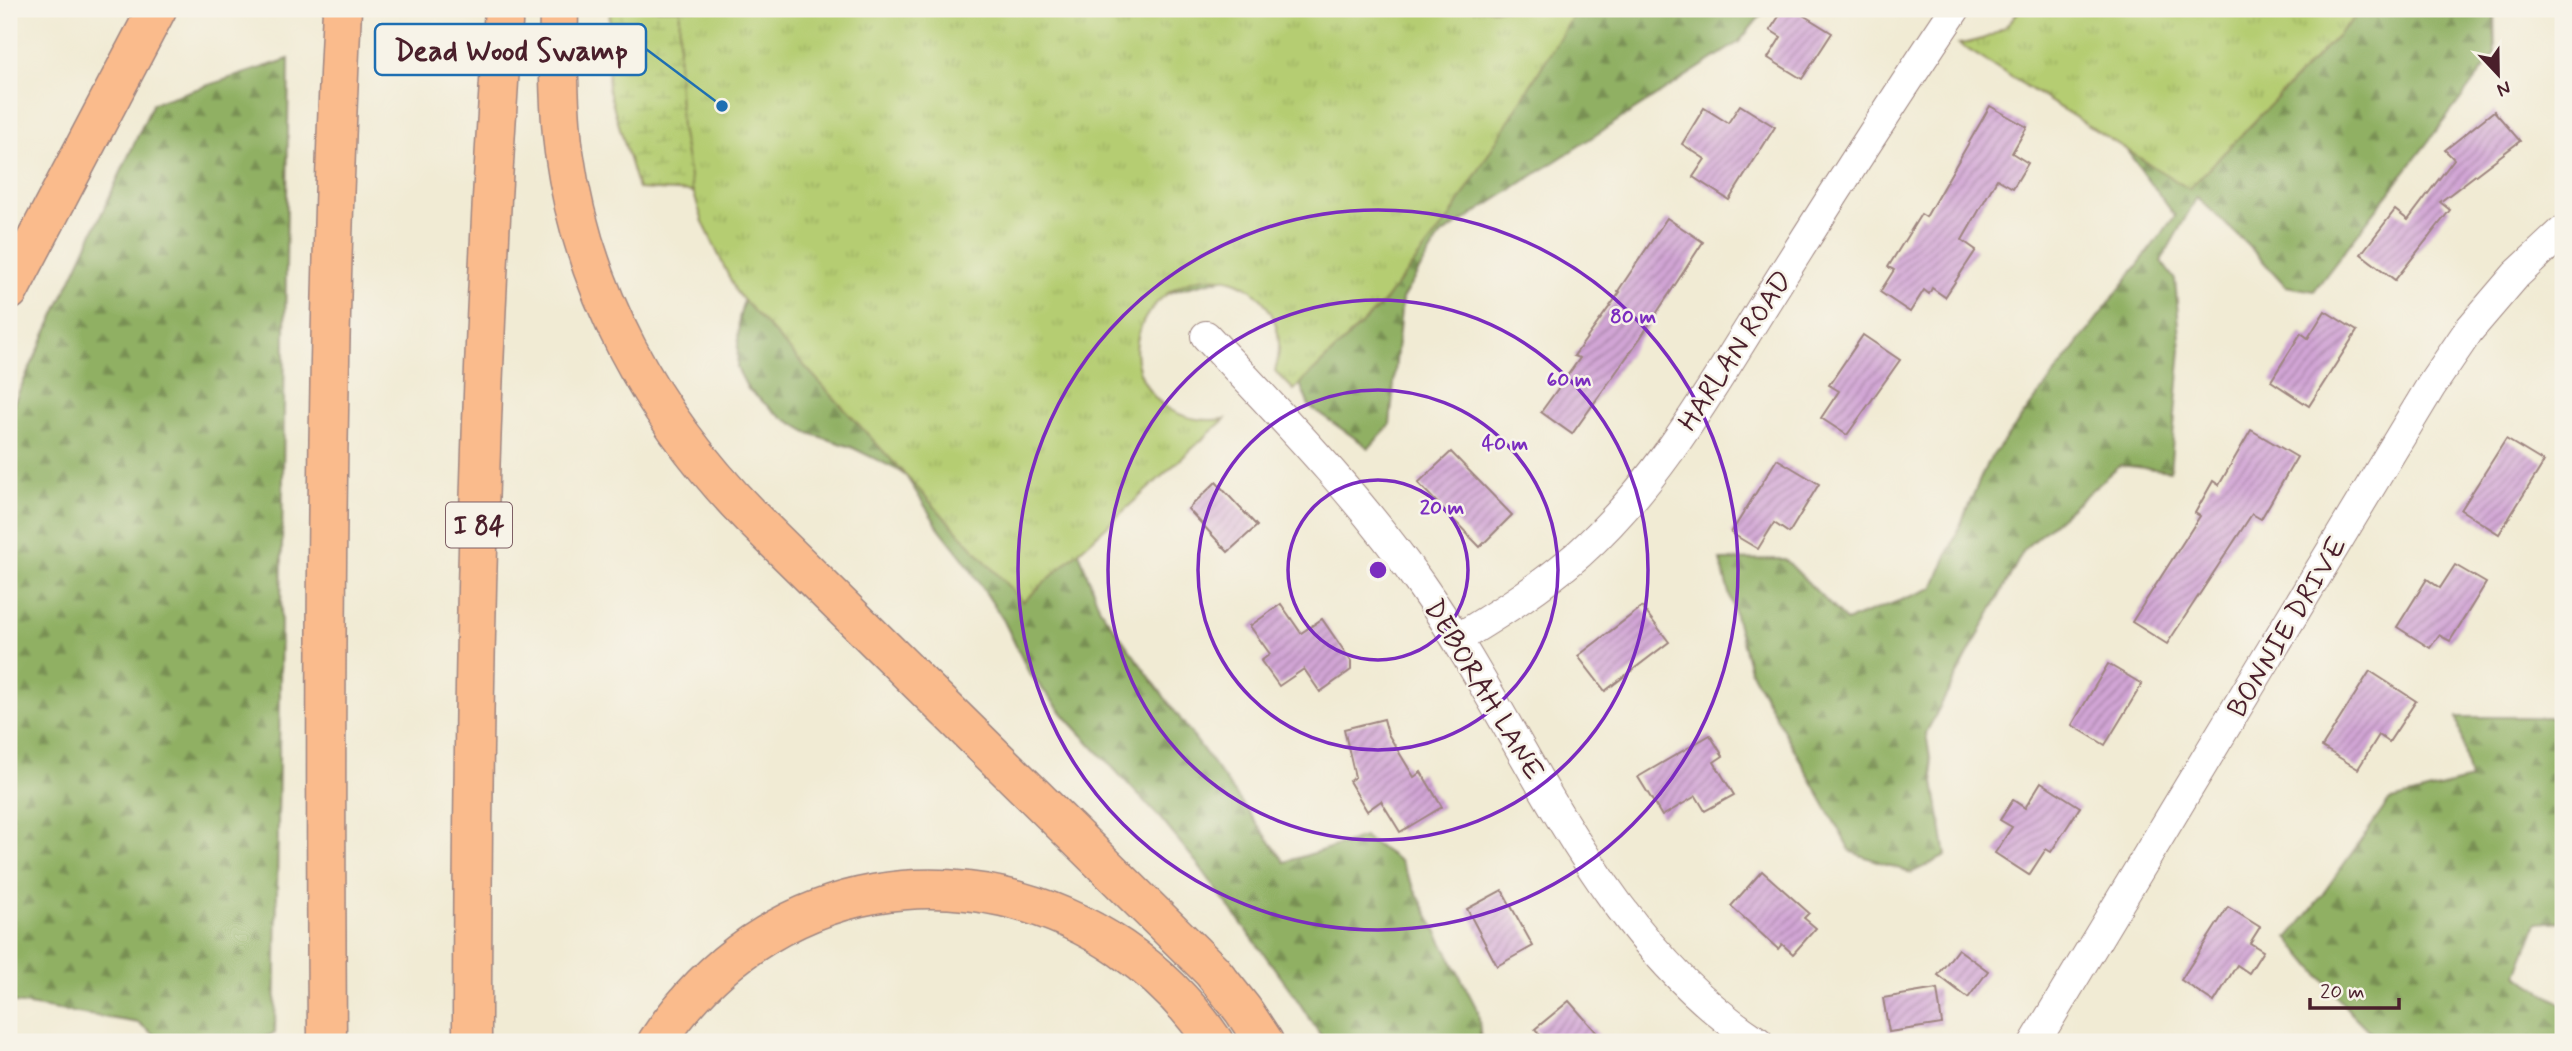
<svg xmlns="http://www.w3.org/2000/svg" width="2572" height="1051" viewBox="0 0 2572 1051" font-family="Mynerve,sans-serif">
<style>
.forest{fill:url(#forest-firs);stroke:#6d6848;stroke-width:2}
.wetland{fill:url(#wetland-marsh);stroke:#80764e;stroke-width:2}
.park{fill:url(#park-tufts);stroke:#80764e;stroke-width:2}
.building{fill:url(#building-hatch)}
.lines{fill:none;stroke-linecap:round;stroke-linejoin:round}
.minor-casing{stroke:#9e8580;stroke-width:32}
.motorway-casing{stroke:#9e8580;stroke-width:41}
.minor{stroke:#fff;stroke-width:30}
.motorway{stroke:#fabb8c;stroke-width:38}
.ring{fill:none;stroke:#7b2cbf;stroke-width:3.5}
.labels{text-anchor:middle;stroke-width:5;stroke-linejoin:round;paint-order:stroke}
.shield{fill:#f7f3e8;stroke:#7e5f64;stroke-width:2}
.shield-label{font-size:26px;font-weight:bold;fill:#4a1f2b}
.street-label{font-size:28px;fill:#4a1f2b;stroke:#f7f3e8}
.centre{fill:#7b2cbf;stroke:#f7f3e8;stroke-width:3.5}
.ring-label{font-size:21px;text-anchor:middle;font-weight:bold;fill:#7b2cbf;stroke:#f7f3e8;stroke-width:5;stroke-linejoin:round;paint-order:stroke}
.leader{fill:none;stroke:#1f6fb2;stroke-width:2.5}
.callout-dot{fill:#1f6fb2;stroke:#f7f3e8;stroke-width:2.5}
.callout{fill:#f7f3e8;stroke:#1f6fb2;stroke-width:2.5}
.callout-label{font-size:30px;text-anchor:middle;font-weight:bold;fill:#4a1f2b}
</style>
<defs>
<pattern id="forest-firs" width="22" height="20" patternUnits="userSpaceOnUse" patternTransform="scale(1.75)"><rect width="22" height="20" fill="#90b064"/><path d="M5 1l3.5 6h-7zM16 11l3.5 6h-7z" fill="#788f53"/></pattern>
<pattern id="wetland-marsh" width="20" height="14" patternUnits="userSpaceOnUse" patternTransform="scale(1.75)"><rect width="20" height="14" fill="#b5cd72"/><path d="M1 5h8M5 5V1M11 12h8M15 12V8" fill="none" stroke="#9db063"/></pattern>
<pattern id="park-tufts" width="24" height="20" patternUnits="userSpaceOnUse" patternTransform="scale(1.75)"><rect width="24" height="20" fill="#b5cd72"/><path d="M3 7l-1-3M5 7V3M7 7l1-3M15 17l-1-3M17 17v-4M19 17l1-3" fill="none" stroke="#9db063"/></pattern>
<pattern id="building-hatch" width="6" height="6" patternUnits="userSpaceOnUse" patternTransform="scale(1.75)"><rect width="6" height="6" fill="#d1a5d5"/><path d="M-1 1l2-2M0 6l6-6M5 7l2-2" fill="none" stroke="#ac86ad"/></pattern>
</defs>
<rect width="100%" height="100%" fill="#f7f3e8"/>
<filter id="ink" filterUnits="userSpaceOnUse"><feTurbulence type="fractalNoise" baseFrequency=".0143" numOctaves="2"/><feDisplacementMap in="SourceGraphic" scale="14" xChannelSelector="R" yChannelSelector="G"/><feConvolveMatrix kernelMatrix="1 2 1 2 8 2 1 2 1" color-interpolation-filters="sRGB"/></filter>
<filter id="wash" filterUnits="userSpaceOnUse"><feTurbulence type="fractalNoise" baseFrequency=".00686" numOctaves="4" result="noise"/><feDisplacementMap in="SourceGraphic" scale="28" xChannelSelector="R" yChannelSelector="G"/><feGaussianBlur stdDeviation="1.57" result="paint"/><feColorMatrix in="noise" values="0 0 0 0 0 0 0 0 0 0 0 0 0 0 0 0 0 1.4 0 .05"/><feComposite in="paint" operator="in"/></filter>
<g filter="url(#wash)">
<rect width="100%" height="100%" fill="#f1ebd4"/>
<g class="forest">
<path d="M 898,9 L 1766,9 L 1739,42 L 1440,236 L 1402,299 L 1390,425 L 1369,448 L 1309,406 L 1270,309 L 1250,272 L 1181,289 L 1122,308 L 1071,530 L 1100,609 L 1285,862 L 1364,837 L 1400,861 L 1478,1011 L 1481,1042 L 1325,1042 L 1292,992 L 1197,863 L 1160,818 L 1070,722 L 1029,673 L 1004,621 L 965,561 L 939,528 L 906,476 L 896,469 L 851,447 L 809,433 L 777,414 L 748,389 L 737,368 L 739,319 L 744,299 Z"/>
<path d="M 2017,9 L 2494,9 L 2495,54 L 2314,291 L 2286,286 L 2248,245 L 2197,197 L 2161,261 L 2175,280 L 2181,349 L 2170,471 L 2120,465 L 2025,548 L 1926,733 L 1946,856 L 1911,873 L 1851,852 L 1750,670 L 1720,560 L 1785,559 L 1846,621 L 1933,588 L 1987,463 L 2175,216 L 2122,144 L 2007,46 Z"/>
<path d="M 289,59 L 275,1033 L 253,1042 L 163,1042 L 139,1023 L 9,1002 L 9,413 L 153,103 Z"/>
<path d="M 2563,692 L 2563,921 L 2537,923 L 2517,975 L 2563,1005 L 2563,1042 L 2380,1042 L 2351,1013 L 2288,938 L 2312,909 L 2389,801 L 2470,780 L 2457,717 L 2553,717 Z"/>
</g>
<path class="wetland" d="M 610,9 L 898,9 L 751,195 L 638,189 L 608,88 Z"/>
<g class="park">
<path d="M 680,9 L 1577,9 L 1450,217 L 1382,304 L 1294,390 L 1275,371 C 1282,348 1281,326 1266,305 C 1213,234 1098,315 1149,390 C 1166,415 1196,423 1225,419 L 1023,602 L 736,292 L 703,222 L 692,188 L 681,128 L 678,74 Z"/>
<path d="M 2020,9 L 2363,9 L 2189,189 L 1959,44 C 1984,41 2007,32 2020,9 Z"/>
</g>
<g id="blocks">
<g class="building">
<path d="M 1784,9 L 1793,9 L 1832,33 L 1802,79 L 1768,58 L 1781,37 L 1770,30 Z"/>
<path d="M 1740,105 L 1775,127 L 1729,200 L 1693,177 L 1705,159 L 1682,144 L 1704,108 L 1728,123 Z"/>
<path d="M 1990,106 L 2027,127 L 2012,153 L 2028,163 L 2013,188 L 1997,179 L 1962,240 L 1976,250 L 1945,297 L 1932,288 L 1929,294 L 1924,290 L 1910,312 L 1880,292 L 1894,270 L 1888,267 L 1921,214 L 1926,217 Z"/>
<path d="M 2494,111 L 2520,141 L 2440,202 L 2450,210 L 2395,280 L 2361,254 L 2395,210 L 2408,220 L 2454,159 L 2445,150 Z"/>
<path d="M 1667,218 L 1703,242 L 1641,337 L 1572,434 L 1541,412 L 1580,358 L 1574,356 L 1620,292 L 1618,291 Z"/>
<path d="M 2325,311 L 2357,331 L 2309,406 L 2271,381 L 2301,333 L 2308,338 Z"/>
<path d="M 1863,335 L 1900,360 L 1847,435 L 1821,418 L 1839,391 L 1829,385 Z"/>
<path d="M 2251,430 L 2297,457 L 2261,519 L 2252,514 L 2167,644 L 2132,622 L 2200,516 L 2195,513 L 2213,481 L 2219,485 Z"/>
<path d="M 2506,439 L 2544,462 L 2499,534 L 2461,510 Z"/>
<path d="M 1451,452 L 1512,515 L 1480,547 L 1418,483 Z"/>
<path d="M 1777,459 L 1819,484 L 1789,533 L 1774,523 L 1758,549 L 1731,533 Z"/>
<path d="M 1216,482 L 1257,526 L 1228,552 L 1188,509 Z"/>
<path d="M 2455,565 L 2486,583 L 2450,641 L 2439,635 L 2430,648 L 2397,627 L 2427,579 L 2440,588 Z"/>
<path d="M 1281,604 L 1301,633 L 1322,619 L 1351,661 L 1351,670 L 1320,692 L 1304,669 L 1279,686 L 1261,661 L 1270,654 L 1250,626 Z"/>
<path d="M 1642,607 L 1669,642 L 1605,691 L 1578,656 Z"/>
<path d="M 2108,664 L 2142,684 L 2105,745 L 2072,725 Z"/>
<path d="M 2370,671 L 2416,701 L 2389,742 L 2379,735 L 2358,769 L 2322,747 Z"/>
<path d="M 1384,719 L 1388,734 L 1414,777 L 1421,772 L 1442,807 L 1400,832 L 1381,801 L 1367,811 L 1349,781 L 1355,777 L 1344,729 Z"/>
<path d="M 1710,735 L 1723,756 L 1714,762 L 1734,795 L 1705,811 L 1696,796 L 1662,816 L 1638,777 Z"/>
<path d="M 2041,782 L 2080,807 L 2051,852 L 2046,849 L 2029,875 L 1995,853 L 2012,827 L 2000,820 L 2013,800 L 2025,808 Z"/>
<path d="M 1762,871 L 1809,913 L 1804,918 L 1816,928 L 1793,954 L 1782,944 L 1778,949 L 1731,906 Z"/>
<path d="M 1502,890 L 1533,946 L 1497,966 L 1467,909 Z"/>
<path d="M 2228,907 L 2260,927 L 2250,943 L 2263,951 L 2249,973 L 2237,965 L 2214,1002 L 2181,980 Z"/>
<path d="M 1958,949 L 1988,971 L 1968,998 L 1938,975 Z"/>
<path d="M 1937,989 L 1942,1024 L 1889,1032 L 1883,998 Z"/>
<path d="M 1569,1001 L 1605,1042 L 1546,1042 L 1535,1029 Z"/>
</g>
</g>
</g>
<g filter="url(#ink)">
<use href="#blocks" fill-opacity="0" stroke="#9e8580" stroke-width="2"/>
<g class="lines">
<g class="minor-casing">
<g id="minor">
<path d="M 1206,336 C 1281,416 1358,495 1421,585 C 1528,738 1596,936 1758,1042"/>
<path d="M 1457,639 C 1500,613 1541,587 1579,554 C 1657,484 1710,391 1765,303 C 1827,204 1890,106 1955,9"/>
<path d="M 2035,1042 L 2431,386 L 2469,330 L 2516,275 L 2563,231"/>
</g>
</g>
<g class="motorway-casing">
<g id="motorway">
<path d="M 559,9 C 558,57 558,105 564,152 C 583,291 652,416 750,516 L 1212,971 L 1243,1010 L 1264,1042"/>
<path d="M 9,291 L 157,9"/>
<path d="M 327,1042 C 325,698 325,353 342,9"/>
<path d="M 472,1042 C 472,698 479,353 504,9"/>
<path d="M 657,1042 C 682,1004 714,970 752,944 C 907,839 1112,891 1214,1042"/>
</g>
</g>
<use href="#minor" class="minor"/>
<use href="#motorway" class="motorway"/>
</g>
</g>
<g class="ring">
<circle cx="1378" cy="570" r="90"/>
<circle cx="1378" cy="570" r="180"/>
<circle cx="1378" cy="570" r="270"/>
<circle cx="1378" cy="570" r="360"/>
</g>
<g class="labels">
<rect class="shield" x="446" y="502.5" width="66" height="45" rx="5"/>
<g class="shield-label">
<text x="479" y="534">I 84</text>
</g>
<g class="street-label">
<text transform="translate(1734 350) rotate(-57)" y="10">HARLAN ROAD</text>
<text transform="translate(2286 626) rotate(-59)" y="10">BONNIE DRIVE</text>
<text transform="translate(1485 689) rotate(59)" y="10">DEBORAH LANE</text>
</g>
</g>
<circle cx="1378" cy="570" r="10" class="centre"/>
<g class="ring-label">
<text x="1633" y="323">80 m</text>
<text x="1569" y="386">60 m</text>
<text x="1505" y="450">40 m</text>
<text x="1442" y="514">20 m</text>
</g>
<path class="leader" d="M722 106L646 49"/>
<circle class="callout-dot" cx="722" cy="106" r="7"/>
<rect class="callout" x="375" y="24" width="271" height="51" rx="7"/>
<g class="callout-label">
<text x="511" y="60">Dead Wood Swamp</text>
</g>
<rect width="2572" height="1051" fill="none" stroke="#f7f3e8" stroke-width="35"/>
<g transform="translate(2498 74) rotate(158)" stroke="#f7f3e8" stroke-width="5" paint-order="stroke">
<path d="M0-5L12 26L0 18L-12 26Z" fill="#4a1f2b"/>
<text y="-10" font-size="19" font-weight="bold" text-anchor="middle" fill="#4a1f2b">N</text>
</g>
<path d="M2310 998v10h89v-10" fill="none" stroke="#4a1f2b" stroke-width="3.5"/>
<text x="2320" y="998" font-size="21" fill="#4a1f2b" stroke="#f7f3e8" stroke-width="5" paint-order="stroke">20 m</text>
</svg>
